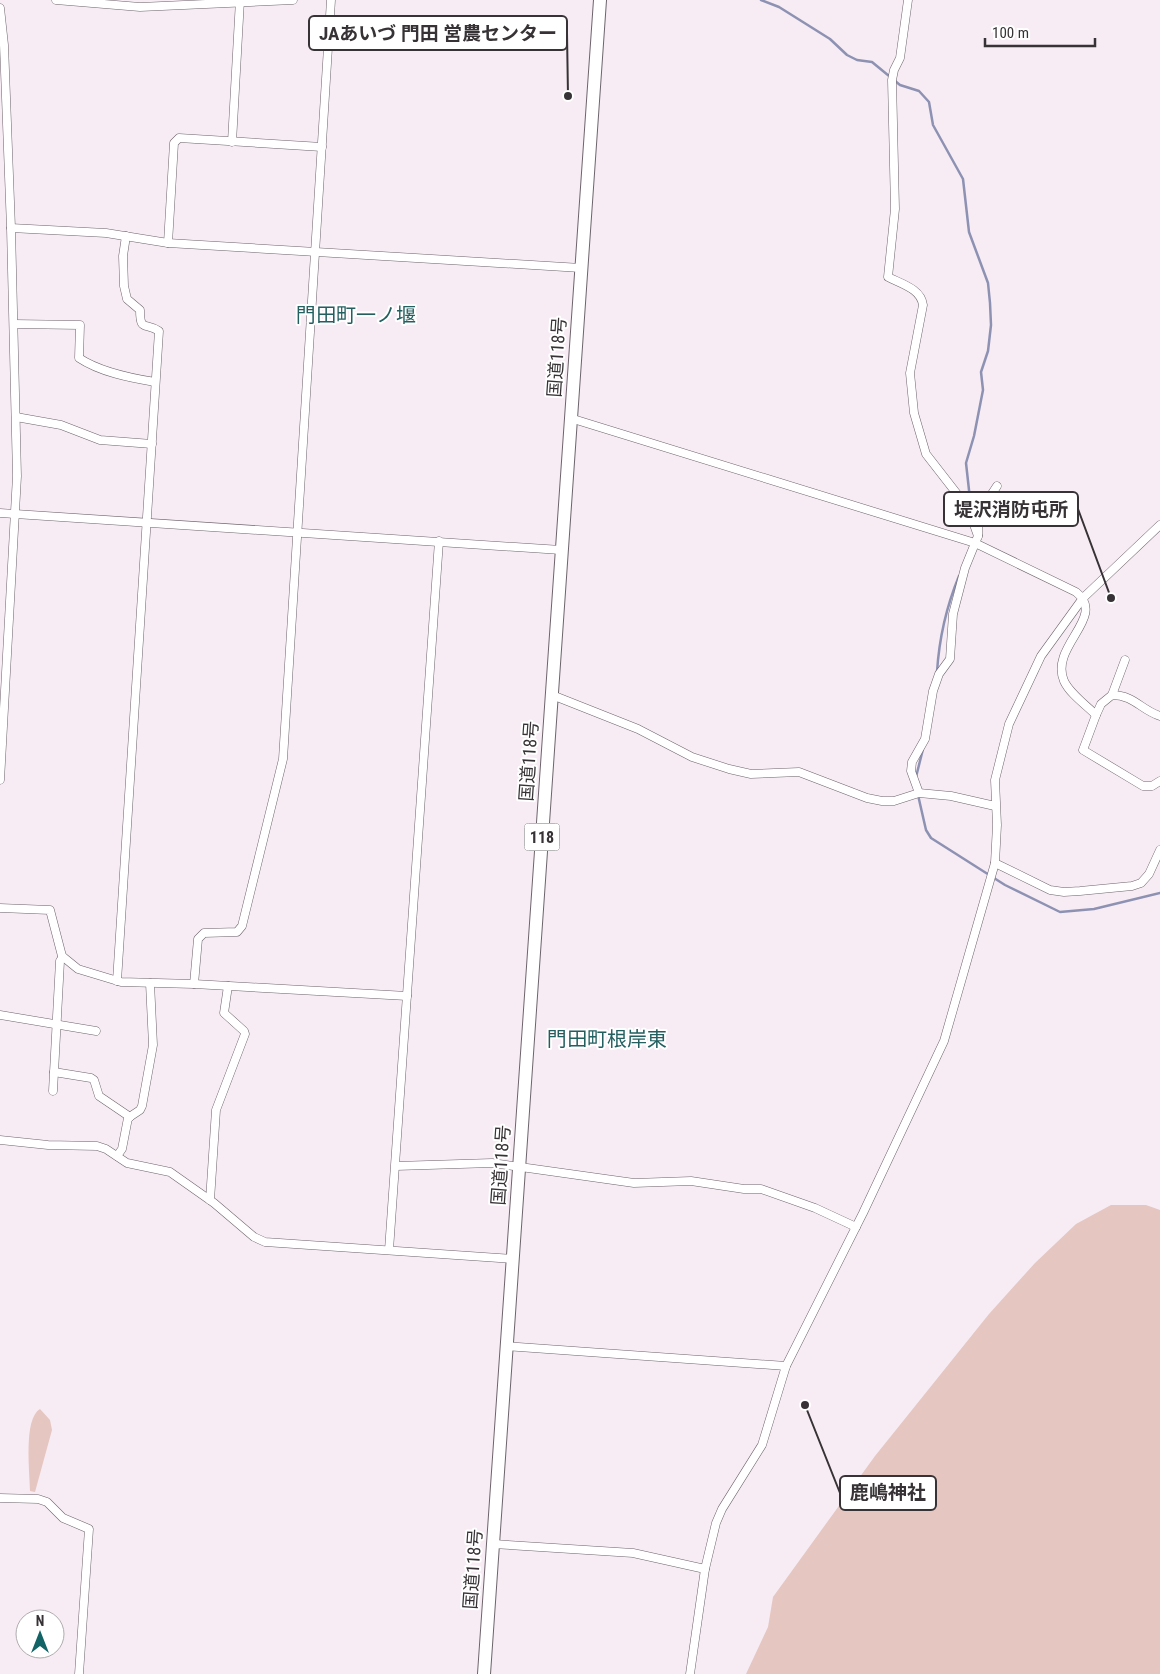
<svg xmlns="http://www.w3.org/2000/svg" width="1160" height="1674" viewBox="0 0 1160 1674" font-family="'Roboto Condensed','Noto Sans JP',sans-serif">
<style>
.green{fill:#e5c6c1}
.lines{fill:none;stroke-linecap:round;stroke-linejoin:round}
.stream{stroke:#8d92b3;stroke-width:2.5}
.minor-casing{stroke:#6d646b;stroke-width:9}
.trunk-casing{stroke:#6d646b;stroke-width:14}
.minor{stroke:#fff;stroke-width:8}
.trunk{stroke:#fff;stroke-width:12}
.labels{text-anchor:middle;stroke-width:4;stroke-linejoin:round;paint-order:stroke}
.shield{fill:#fff;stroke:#727072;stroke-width:1}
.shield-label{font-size:16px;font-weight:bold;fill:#363235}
.street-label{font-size:18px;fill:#363235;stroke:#fff}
.quarter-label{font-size:20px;fill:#245f60;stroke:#fff}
.leader{fill:none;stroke:#363235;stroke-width:2}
.callout-dot{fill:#363235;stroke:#fff;stroke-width:2}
.callout{fill:#fff;stroke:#363235;stroke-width:2}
.callout-label{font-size:19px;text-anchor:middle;font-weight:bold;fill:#363235}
</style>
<rect width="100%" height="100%" fill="#f7ecf4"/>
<g class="green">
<path d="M 1111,1205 L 1146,1205 L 1160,1210 L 1160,1674 L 746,1674 L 768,1627 L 773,1597 L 875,1456 L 989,1314 L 1035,1263 L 1076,1224 Z"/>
<path d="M 40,1409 L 50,1420 L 52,1430 L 35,1492 L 30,1491 C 30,1473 23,1419 40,1409 Z"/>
</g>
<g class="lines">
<g class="stream">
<path d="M 761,0 L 779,7 L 830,39 L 847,55 L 857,60 L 872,62 L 900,85 L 919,91 L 929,102 L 933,125 L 963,179 L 969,232 L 988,283 L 990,303 L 991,325 L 988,351 L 981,372 L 983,390 L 974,436 L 966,463 L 970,499 L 975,516"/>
<path d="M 937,672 C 939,640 947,605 959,576"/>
<path d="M 916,777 L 923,749"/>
<path d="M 918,795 L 926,830 L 931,838 L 1005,885 L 1060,912 L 1094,909 L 1160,893"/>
</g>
<g class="minor-casing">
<g id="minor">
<path d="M 56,0 L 140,7 L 293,0"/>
<path d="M 908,0 L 900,58 L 894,70 L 892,80 L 895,209 L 888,277 C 902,284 921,289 923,305 L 910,373 L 914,413 L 926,454 L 968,508 L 978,536"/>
<path d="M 0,8 L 4,45 L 11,228 L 17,476 L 0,780"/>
<path d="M 232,142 L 240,0"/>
<path d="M 11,228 L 106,233 L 168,243 L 581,268"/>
<path d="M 168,243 L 174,143 L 179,138 L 322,147"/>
<path d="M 14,324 L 80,325 L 79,358 C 100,372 130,378 155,382"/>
<path d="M 16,417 L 61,425 L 100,440 L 152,444"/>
<path d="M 570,418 L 975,543 L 1076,592 C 1108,617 1049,646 1064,681 C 1070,694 1086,705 1096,715 L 1083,750 L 1143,786 L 1152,786 L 1160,781"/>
<path d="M 0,513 L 561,550"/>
<path d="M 552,695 L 638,729 L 692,757 L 729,769 L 751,774 L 799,772 L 867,798 L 882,801 L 894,801 L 919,793 L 951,796 L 995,806"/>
<path d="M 1112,695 L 1125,660"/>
<path d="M 1096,715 L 1101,704 L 1112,695 C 1134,695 1141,710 1160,716"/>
<path d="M 919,793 L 911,771 L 912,762 L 925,739 L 933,691 L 939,674 L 950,659 L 953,614 L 965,568 L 978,536 L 978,515 L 997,486"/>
<path d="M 995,863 L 1050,890 L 1064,892 L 1080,891 L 1132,886 L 1141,883 L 1149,874 L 1160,850"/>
<path d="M 0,908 L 50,910 L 62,956 L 78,969 L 121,982 L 194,984 L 407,996"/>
<path d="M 117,981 L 159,331 C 145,322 140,332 140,310 L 127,299 L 124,286 L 123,256 L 126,236"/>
<path d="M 194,984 L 198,939 L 204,933 L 237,932 L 242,926 L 283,759 L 331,0"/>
<path d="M 0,1015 L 96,1031"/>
<path d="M 54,1072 L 91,1078 L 94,1080 L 99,1096 L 130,1117"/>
<path d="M 53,1091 L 60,961 L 63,957"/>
<path d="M 0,1140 L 48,1145 L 97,1146 L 106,1149 L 127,1163 L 170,1172 L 214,1203 L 254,1237 L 265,1242 L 513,1259"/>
<path d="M 117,1156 L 122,1149 L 128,1118 L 140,1110 L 142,1106 L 153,1045 L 150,983"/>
<path d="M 396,1166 L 492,1163 L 634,1183 L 691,1181 L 744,1189 L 761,1189 L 815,1208 L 856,1227"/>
<path d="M 210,1200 L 216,1110 L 245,1034 L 244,1031 L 224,1013 L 228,986"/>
<path d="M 389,1250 L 439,541"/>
<path d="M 506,1346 L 786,1366"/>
<path d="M 0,1498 L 38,1499 L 47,1502 L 63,1518 L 89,1529 L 79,1674"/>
<path d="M 493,1544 L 633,1553 L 705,1569"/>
<path d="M 690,1674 L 705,1569 L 716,1523 L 722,1509 L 762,1445 L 786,1366 L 863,1213 L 944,1041 L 995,863 L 997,825 L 995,780 L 1009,724 L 1041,656 L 1083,598 L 1160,525"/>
</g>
</g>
<g class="trunk-casing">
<path id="trunk" d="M 484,1674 L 600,0"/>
</g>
<use href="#minor" class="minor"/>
<use href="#trunk" class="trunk"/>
</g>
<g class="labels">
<rect class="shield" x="524.5" y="823.5" width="35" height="27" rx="4"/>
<g class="shield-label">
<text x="542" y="843">118</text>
</g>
<g class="street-label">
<text transform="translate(557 357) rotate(-86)" y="6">国道118号</text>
<text transform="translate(529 761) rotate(-86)" y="6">国道118号</text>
<text transform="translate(501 1165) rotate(-86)" y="6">国道118号</text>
<text transform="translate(473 1569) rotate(-86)" y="6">国道118号</text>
</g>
<g class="quarter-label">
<text x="356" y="322">門田町一ノ堰</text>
<text x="607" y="1046">門田町根岸東</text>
</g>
</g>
<path class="leader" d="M568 96L567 33M1111 598L1078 509M805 1405L840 1493"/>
<g class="callout-dot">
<circle cx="568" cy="96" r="5"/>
<circle cx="1111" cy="598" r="5"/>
<circle cx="805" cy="1405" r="5"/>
</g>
<g class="callout">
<rect x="309" y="16" width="258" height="34" rx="5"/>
<rect x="944" y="492" width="134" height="34" rx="5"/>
<rect x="840" y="1476" width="96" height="34" rx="5"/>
</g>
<g class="callout-label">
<text x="438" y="40">JAあいづ 門田 営農センター</text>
<text x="1011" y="516">堤沢消防屯所</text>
<text x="888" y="1499">鹿嶋神社</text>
</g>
<g transform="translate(40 1634)"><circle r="24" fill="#ffffff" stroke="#afadae"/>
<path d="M0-4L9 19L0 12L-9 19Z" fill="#126365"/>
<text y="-8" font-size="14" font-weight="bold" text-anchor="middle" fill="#363235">N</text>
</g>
<path d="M985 38v8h110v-8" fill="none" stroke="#363235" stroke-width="2.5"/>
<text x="992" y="38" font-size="15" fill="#363235" stroke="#ffffff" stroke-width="4" paint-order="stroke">100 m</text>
</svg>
